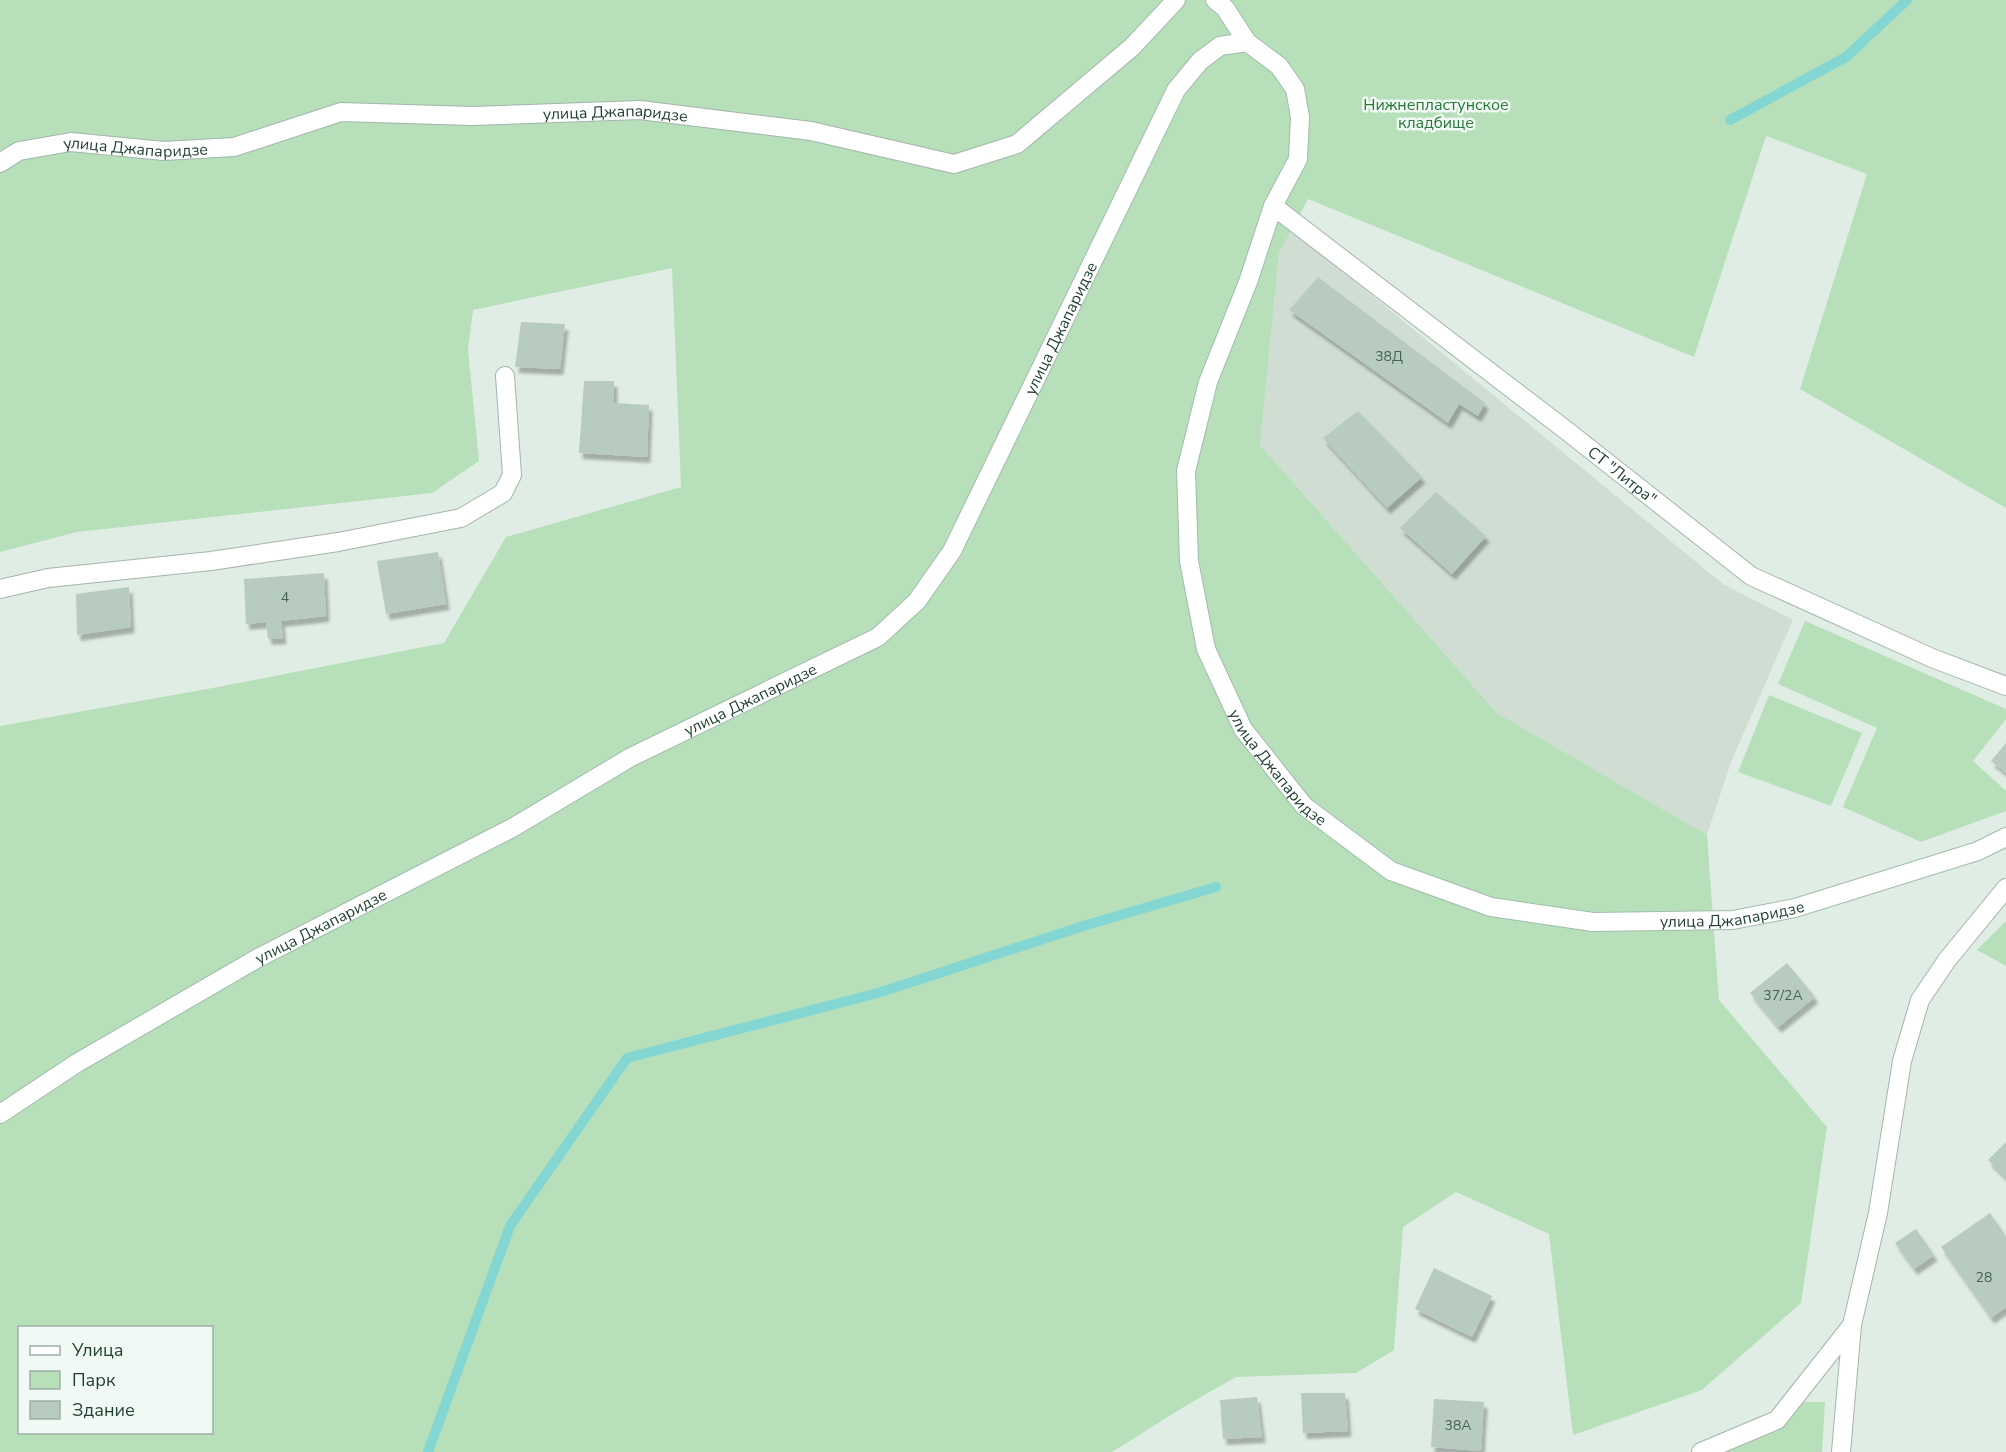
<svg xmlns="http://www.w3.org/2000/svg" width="2006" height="1452" viewBox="0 0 2006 1452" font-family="'Nunito Sans',sans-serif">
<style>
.built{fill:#cfddd3}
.green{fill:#b7e0ba;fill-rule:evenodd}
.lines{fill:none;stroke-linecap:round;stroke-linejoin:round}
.stream{stroke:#84d6d3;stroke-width:10}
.building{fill:#b8cbc0;filter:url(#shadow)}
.lane-casing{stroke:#a2b5ab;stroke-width:20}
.street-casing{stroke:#a2b5ab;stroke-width:20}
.secondary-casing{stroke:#a1bcad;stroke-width:20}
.lane{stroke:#fff;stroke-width:18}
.street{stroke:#fff;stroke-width:18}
.secondary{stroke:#fff;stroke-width:18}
.labels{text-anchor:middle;stroke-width:5;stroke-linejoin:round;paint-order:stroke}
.number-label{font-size:14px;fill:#456254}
.park-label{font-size:16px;fill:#267936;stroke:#f1f9f4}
.street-label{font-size:16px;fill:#1f3f30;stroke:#f1f9f4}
</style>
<defs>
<filter id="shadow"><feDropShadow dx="3.5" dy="6" stdDeviation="1.5" flood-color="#0004"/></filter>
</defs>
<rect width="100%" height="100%" fill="#e0ede5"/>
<path class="built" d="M 1290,232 L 1317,250 L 1723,584 L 1793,620 L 1731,762 L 1707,835 L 1497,713 L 1260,445 L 1279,253 Z"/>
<g class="green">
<path d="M 0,0 L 2006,0 L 2006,508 L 1800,389 L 1867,174 L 1766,136 L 1694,357 L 1308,199 L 1279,253 L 1260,445 L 1497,713 L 1707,835 L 1719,1000 L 1827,1127 L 1801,1303 L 1702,1390 L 1573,1435 L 1549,1234 L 1456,1192 L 1403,1227 L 1394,1350 L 1356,1373 L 1236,1377 L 1187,1405 L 1112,1452 L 0,1452 L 0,726 L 218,687 L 444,643 L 506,537 L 681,487 L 672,268 L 473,310 L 468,349 L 479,461 L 432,493 L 77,532 L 0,552 ZM 20,1328 L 212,1328 L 212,1432 L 20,1432 Z"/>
<path d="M 1805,621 L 2006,709 L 2006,719 L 1973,761 L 2006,791 L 2006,811 L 1921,842 L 1843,807 L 1877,728 L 1778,684 Z"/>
<path d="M 1769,695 L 1862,733 L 1831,806 L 1738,772 Z"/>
<path d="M 2006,921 L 2006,966 L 1977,950 Z"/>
<path d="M 1804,1402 L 1825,1402 L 1822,1452 L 1724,1452 L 1783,1425 Z"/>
</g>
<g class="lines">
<g class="stream">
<path d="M 1730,120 L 1846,57 L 1907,0"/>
<path d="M 428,1452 L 510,1226 L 627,1058 L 878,993 L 1083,926 L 1216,887"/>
</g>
</g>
<g class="building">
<path d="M 1318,277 L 1485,403 L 1478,416 L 1459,404 L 1448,423 L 1289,310 Z"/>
<path d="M 521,322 L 565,324 L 560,369 L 515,367 Z"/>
<path d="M 584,381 L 614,381 L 614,403 L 649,405 L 647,457 L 579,453 Z"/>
<path d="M 1358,411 L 1422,477 L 1387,508 L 1323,438 Z"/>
<path d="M 1436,492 L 1486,536 L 1452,574 L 1400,528 Z"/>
<path d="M 438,552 L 446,604 L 386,614 L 377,561 Z"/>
<path d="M 324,573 L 326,616 L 281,621 L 283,638 L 268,639 L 266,622 L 246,624 L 244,579 Z"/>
<path d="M 129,587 L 131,627 L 77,635 L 76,594 Z"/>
<path d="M 2006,743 L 2006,773 L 1991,761 Z"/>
<path d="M 1787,963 L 1815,997 L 1778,1027 L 1750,993 Z"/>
<path d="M 2006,1142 L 2006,1178 L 1988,1160 Z"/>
<path d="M 1990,1213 L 2006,1236 L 2006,1307 L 1991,1318 L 1941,1247 Z"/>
<path d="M 1916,1229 L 1934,1255 L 1914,1269 L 1895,1243 Z"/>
<path d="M 1434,1268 L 1492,1296 L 1472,1337 L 1415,1309 Z"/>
<path d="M 1301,1393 L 1345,1393 L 1348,1431 L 1303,1433 Z"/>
<path d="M 1257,1397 L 1262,1437 L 1223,1439 L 1220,1400 Z"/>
<path d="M 1434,1399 L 1484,1402 L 1481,1451 L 1431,1447 Z"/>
</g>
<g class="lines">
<g class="lane-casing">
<g id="lane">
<path id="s1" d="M 1273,206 L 1567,431 L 1751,576 L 1932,658 L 2006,686"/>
<path d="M 1701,1452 L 1777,1420 L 1852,1325"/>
</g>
</g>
<g class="street-casing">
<g id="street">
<path id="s2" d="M 0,163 L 19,151 L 71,142 L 164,151 L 234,147 L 341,112 L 472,116 L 640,110 L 811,131 L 954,164 L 1017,144 L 1132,47 L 1176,0"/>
<path d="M 0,589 L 48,578 L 211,561 L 338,542 L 461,518 L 503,493 L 512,475 L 505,376"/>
<path d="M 1841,1452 L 1852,1325 L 1878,1213 L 1902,1061 L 1920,1000 L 1947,960 L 2006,888"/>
</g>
</g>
<g class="secondary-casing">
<g id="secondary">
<path id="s3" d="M 1215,0 L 1225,8 L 1247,42 L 1279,66 L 1295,89 L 1300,117 L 1298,159 L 1273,206 L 1248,282 L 1208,382 L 1186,471 L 1189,561 L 1206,649 L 1243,729 L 1304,806 L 1391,871 L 1491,907 L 1593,922 L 1733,920 L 1795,908 L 1978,851 L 2006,837"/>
<path id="s4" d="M 0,1114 L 77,1063 L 258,958 L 512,828 L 631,757 L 878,637 L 917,601 L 952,551 L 1176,90 L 1200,61 L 1220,46 L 1247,42"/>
</g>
</g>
<use href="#lane" class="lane"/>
<use href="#street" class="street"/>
<use href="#secondary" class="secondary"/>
</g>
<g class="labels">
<g class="number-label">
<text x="1389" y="361">38Д</text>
<text x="285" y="602">4</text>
<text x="1783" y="1000">37/2А</text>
<text x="1984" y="1282">28</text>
<text x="1458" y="1430">38А</text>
</g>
<g class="park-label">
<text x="1436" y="110">Нижнепластунское<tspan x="1436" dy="18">кладбище</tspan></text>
</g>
<g class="street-label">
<text dy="6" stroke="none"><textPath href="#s2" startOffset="626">улица Джапаридзе</textPath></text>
<text dy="6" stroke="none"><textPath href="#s2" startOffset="140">улица Джапаридзе</textPath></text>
<text dy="6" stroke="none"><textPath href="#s4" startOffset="1362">улица Джапаридзе</textPath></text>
<text dy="6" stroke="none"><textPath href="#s1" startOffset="441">СТ "Литра"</textPath></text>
<text dy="6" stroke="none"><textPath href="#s4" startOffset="858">улица Джапаридзе</textPath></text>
<text dy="6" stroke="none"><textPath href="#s3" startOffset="844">улица Джапаридзе</textPath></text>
<text dy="6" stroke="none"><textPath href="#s3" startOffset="1348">улица Джапаридзе</textPath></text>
<text dy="6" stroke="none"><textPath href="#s4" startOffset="372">улица Джапаридзе</textPath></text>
</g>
</g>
<rect x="18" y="1326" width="195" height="108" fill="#f1f9f4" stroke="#9dafa6" stroke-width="1.5"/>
<rect x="30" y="1346" width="30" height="9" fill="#ffffff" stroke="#9dafa6" stroke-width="1.5"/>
<text x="72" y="1356" font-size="18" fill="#1f3f30">Улица</text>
<rect x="30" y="1371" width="30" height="18" fill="#b7e0ba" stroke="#9dafa6" stroke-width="1.5"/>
<text x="72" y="1386" font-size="18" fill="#1f3f30">Парк</text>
<rect x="30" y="1401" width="30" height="18" fill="#b8cbc0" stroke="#9dafa6" stroke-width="1.5"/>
<text x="72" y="1416" font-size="18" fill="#1f3f30">Здание</text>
</svg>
